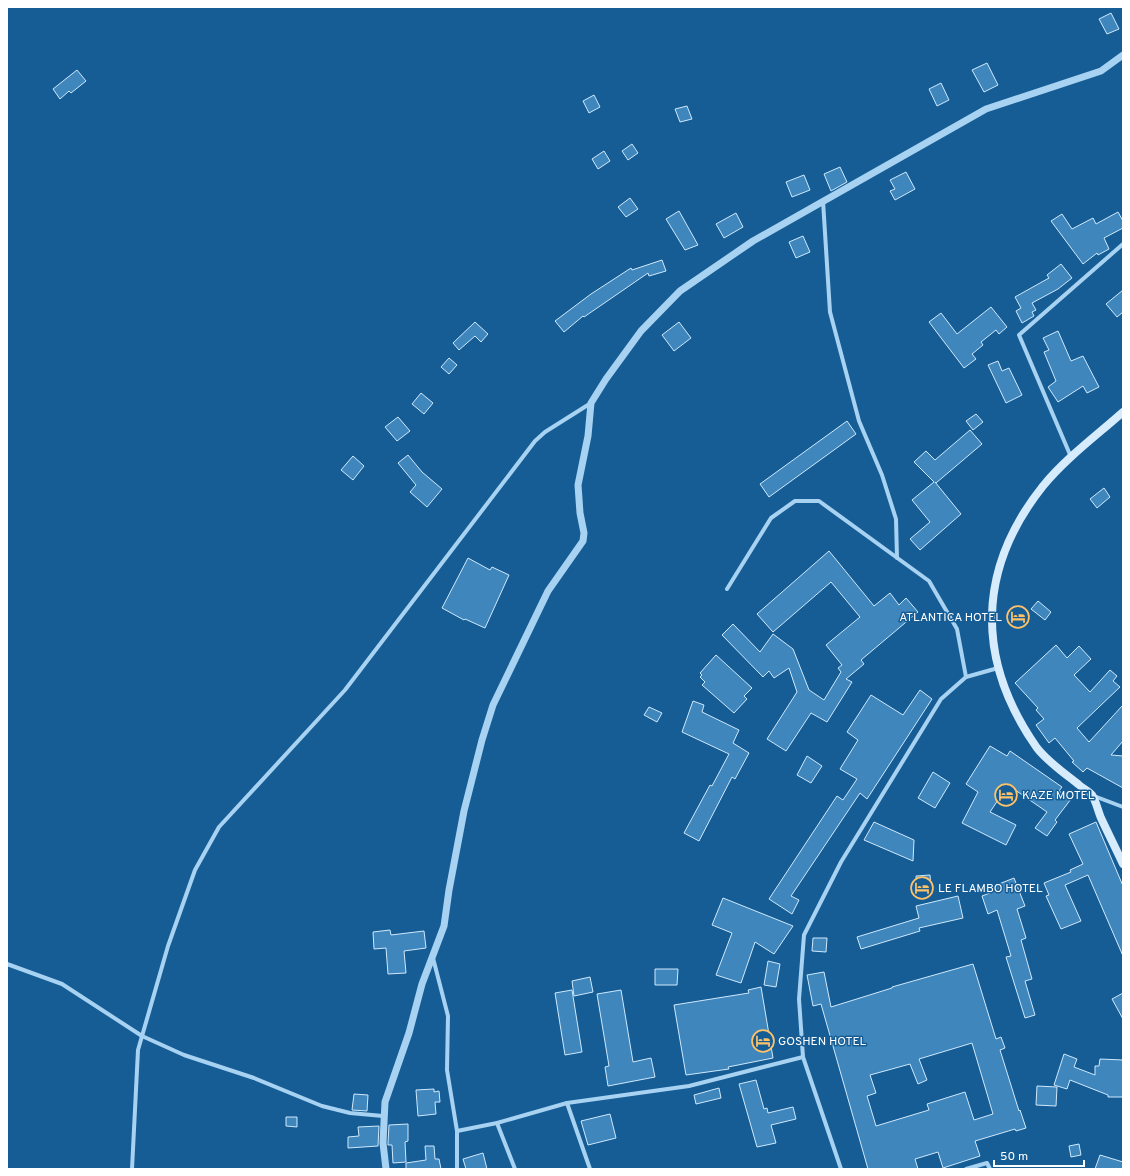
<svg xmlns="http://www.w3.org/2000/svg" width="1130" height="1176" viewBox="0 0 1130 1176" font-family="Overpass,sans-serif">
<style>
.building{fill:#3f86bd;stroke:#cfe9fc;fill-rule:evenodd}
.lines{fill:none;stroke-linecap:round;stroke-linejoin:round}
.minor{stroke:#a8d2f1;stroke-width:4}
.tertiary{stroke:#a8d2f1;stroke-width:7}
.secondary{stroke:#d6ebfc;stroke-width:8}
.labels{text-anchor:middle;stroke-width:3;stroke-linejoin:round;paint-order:stroke}
.poi-label{font-size:12px;fill:#fff;stroke:#165d96;text-anchor:start}
</style>
<rect width="100%" height="100%" fill="#165d96"/>
<g class="building">
<path d="M 1111,13 L 1119,29 L 1107,34 L 1099,19 Z"/>
<path d="M 987,63 L 998,85 L 984,92 L 972,70 Z"/>
<path d="M 77,70 L 86,81 L 71,93 L 69,91 L 60,99 L 53,89 Z"/>
<path d="M 941,83 L 949,100 L 937,106 L 929,89 Z"/>
<path d="M 594,95 L 600,107 L 589,113 L 583,101 Z"/>
<path d="M 687,106 L 692,119 L 680,122 L 675,109 Z"/>
<path d="M 632,144 L 638,153 L 628,160 L 622,151 Z"/>
<path d="M 604,151 L 610,161 L 598,169 L 592,159 Z"/>
<path d="M 840,167 L 847,182 L 831,191 L 824,174 Z"/>
<path d="M 906,172 L 915,189 L 895,200 L 890,191 L 895,189 L 890,180 Z"/>
<path d="M 804,175 L 810,190 L 792,197 L 786,182 Z"/>
<path d="M 630,198 L 638,209 L 626,217 L 618,207 Z"/>
<path d="M 679,211 L 698,245 L 685,250 L 666,219 Z"/>
<path d="M 1118,212 L 1123,221 L 1123,228 L 1104,238 L 1109,249 L 1098,255 L 1097,253 L 1083,264 L 1051,221 L 1062,214 L 1072,229 L 1093,218 L 1096,224 Z"/>
<path d="M 736,213 L 743,227 L 724,238 L 716,224 Z"/>
<path d="M 803,236 L 810,252 L 796,258 L 789,242 Z"/>
<path d="M 662,260 L 666,271 L 649,276 L 648,273 L 584,317 L 583,316 L 564,332 L 555,321 L 591,294 L 631,268 L 632,270 Z"/>
<path d="M 1061,264 L 1072,278 L 1058,289 L 1032,303 L 1036,310 L 1032,312 L 1034,316 L 1022,323 L 1016,311 L 1021,308 L 1015,297 L 1049,278 L 1047,275 Z"/>
<path d="M 1123,290 L 1123,312 L 1117,317 L 1106,304 Z"/>
<path d="M 991,307 L 1007,327 L 999,334 L 996,330 L 981,342 L 983,345 L 972,354 L 976,359 L 964,368 L 929,322 L 941,313 L 957,334 Z"/>
<path d="M 475,322 L 488,334 L 481,342 L 475,336 L 459,350 L 453,343 Z"/>
<path d="M 679,322 L 691,338 L 674,351 L 662,335 Z"/>
<path d="M 1058,331 L 1071,361 L 1083,356 L 1099,387 L 1087,393 L 1083,386 L 1058,402 L 1048,387 L 1056,381 L 1044,352 L 1049,350 L 1043,338 Z"/>
<path d="M 449,358 L 457,365 L 449,374 L 441,367 Z"/>
<path d="M 998,361 L 1002,371 L 1009,368 L 1022,395 L 1006,403 L 988,365 Z"/>
<path d="M 421,393 L 433,403 L 424,414 L 412,404 Z"/>
<path d="M 976,414 L 983,422 L 973,430 L 966,421 Z"/>
<path d="M 398,417 L 410,431 L 397,441 L 385,427 Z"/>
<path d="M 847,421 L 856,434 L 769,497 L 760,484 Z"/>
<path d="M 970,430 L 982,444 L 936,483 L 935,482 L 961,514 L 920,550 L 910,539 L 930,522 L 912,500 L 934,482 L 914,462 L 926,451 L 935,460 Z"/>
<path d="M 408,455 L 422,472 L 442,489 L 427,507 L 410,492 L 416,485 L 398,463 Z"/>
<path d="M 353,456 L 364,466 L 353,480 L 341,470 Z"/>
<path d="M 1104,488 L 1110,497 L 1097,508 L 1090,499 Z"/>
<path d="M 829,551 L 874,606 L 890,593 L 899,605 L 906,598 L 918,612 L 861,660 L 864,664 L 846,679 L 852,682 L 827,722 L 811,713 L 786,751 L 767,739 L 797,692 L 789,668 L 774,678 L 769,671 L 763,677 L 722,635 L 733,624 L 760,652 L 773,634 L 793,649 L 809,690 L 824,700 L 841,672 L 838,668 L 842,665 L 826,645 L 860,617 L 831,582 L 773,632 L 757,614 Z"/>
<path d="M 468,558 L 490,570 L 492,567 L 509,575 L 485,628 L 465,619 L 464,620 L 442,608 Z"/>
<path d="M 1038,601 L 1051,612 L 1045,620 L 1031,609 Z"/>
<path d="M 1056,645 L 1067,658 L 1079,646 L 1091,659 L 1074,675 L 1090,692 L 1110,670 L 1117,676 L 1113,681 L 1120,687 L 1077,728 L 1089,742 L 1123,705 L 1123,741 L 1111,755 L 1123,756 L 1123,788 L 1087,768 L 1083,772 L 1072,762 L 1074,761 L 1055,738 L 1049,743 L 1036,725 L 1044,719 L 1036,710 L 1038,708 L 1015,683 Z"/>
<path d="M 716,655 L 752,688 L 744,696 L 747,699 L 734,713 L 702,685 L 705,682 L 700,677 L 702,675 L 700,673 Z"/>
<path d="M 920,690 L 932,699 L 867,799 L 860,793 L 791,896 L 799,900 L 792,914 L 769,899 L 837,796 L 843,800 L 857,779 L 840,769 L 858,740 L 847,732 L 871,695 L 903,715 Z"/>
<path d="M 693,701 L 704,705 L 702,712 L 739,730 L 733,743 L 749,753 L 735,779 L 732,777 L 699,841 L 684,833 L 710,785 L 712,786 L 729,754 L 682,732 Z"/>
<path d="M 649,707 L 662,713 L 657,722 L 644,715 Z"/>
<path d="M 990,746 L 1007,756 L 1010,751 L 1062,787 L 1059,791 L 1071,799 L 1055,820 L 1057,822 L 1047,836 L 1035,828 L 1047,812 L 1008,785 L 990,812 L 1016,825 L 1006,845 L 962,823 L 978,792 L 966,784 Z"/>
<path d="M 807,756 L 822,766 L 811,783 L 797,775 Z"/>
<path d="M 933,772 L 950,783 L 935,808 L 918,798 Z"/>
<path d="M 874,822 L 914,840 L 913,861 L 864,840 Z"/>
<path d="M 1096,822 L 1123,886 L 1123,956 L 1088,875 L 1065,885 L 1081,921 L 1061,929 L 1046,896 L 1049,895 L 1044,883 L 1071,872 L 1070,870 L 1083,864 L 1069,834 Z"/>
<path d="M 930,875 L 931,887 L 917,888 L 916,876 Z"/>
<path d="M 1014,878 L 1025,906 L 1017,909 L 1026,938 L 1021,940 L 1032,979 L 1025,981 L 1035,1015 L 1025,1018 L 1006,957 L 1011,956 L 997,910 L 988,914 L 982,896 L 990,893 L 989,888 Z"/>
<path d="M 958,896 L 963,918 L 919,928 L 920,931 L 861,949 L 857,937 L 919,918 L 916,906 Z"/>
<path d="M 723,898 L 793,926 L 774,954 L 755,942 L 741,983 L 716,975 L 732,933 L 712,925 Z"/>
<path d="M 390,930 L 391,935 L 424,931 L 426,948 L 404,951 L 406,973 L 388,974 L 386,948 L 374,949 L 373,932 Z"/>
<path d="M 813,938 L 827,938 L 826,952 L 812,951 Z"/>
<path d="M 768,961 L 780,964 L 776,987 L 764,985 Z"/>
<path d="M 973,964 L 996,1039 L 1001,1037 L 1005,1048 L 1000,1050 L 1019,1111 L 1020,1110 L 1026,1128 L 1016,1131 L 1015,1129 L 975,1141 L 980,1156 L 943,1168 L 938,1152 L 915,1159 L 918,1169 L 868,1169 L 821,1004 L 813,1006 L 807,975 L 824,972 L 831,1007 L 892,988 L 892,987 ZM 972,1043 L 993,1114 L 974,1120 L 965,1092 L 927,1104 L 929,1110 L 876,1126 L 867,1096 L 876,1093 L 870,1075 L 910,1064 L 918,1084 L 927,1080 L 919,1059 Z"/>
<path d="M 655,969 L 678,969 L 677,985 L 655,985 Z"/>
<path d="M 590,977 L 593,992 L 574,996 L 572,981 Z"/>
<path d="M 761,987 L 773,1058 L 728,1067 L 729,1069 L 686,1075 L 674,1005 L 749,993 L 748,990 Z"/>
<path d="M 572,990 L 582,1052 L 565,1055 L 555,993 Z"/>
<path d="M 621,990 L 633,1062 L 651,1058 L 655,1077 L 608,1086 L 605,1067 L 609,1066 L 597,994 Z"/>
<path d="M 1123,993 L 1123,1019 L 1112,999 Z"/>
<path d="M 1064,1054 L 1077,1059 L 1074,1067 L 1095,1075 L 1095,1066 L 1099,1066 L 1100,1059 L 1123,1060 L 1123,1097 L 1108,1097 L 1108,1095 L 1070,1080 L 1067,1089 L 1054,1085 Z"/>
<path d="M 756,1080 L 764,1109 L 767,1108 L 768,1113 L 793,1107 L 796,1119 L 771,1125 L 776,1143 L 757,1147 L 739,1084 Z"/>
<path d="M 1037,1086 L 1057,1087 L 1056,1106 L 1036,1105 Z"/>
<path d="M 719,1088 L 721,1098 L 696,1104 L 694,1095 Z"/>
<path d="M 434,1089 L 434,1092 L 439,1091 L 440,1102 L 435,1102 L 436,1114 L 418,1116 L 416,1090 Z"/>
<path d="M 354,1094 L 368,1095 L 367,1111 L 352,1110 Z"/>
<path d="M 610,1114 L 616,1138 L 588,1145 L 581,1121 Z"/>
<path d="M 286,1117 L 297,1117 L 297,1127 L 286,1126 Z"/>
<path d="M 408,1124 L 408,1141 L 405,1142 L 406,1162 L 393,1163 L 392,1145 L 388,1145 L 388,1143 L 389,1125 Z"/>
<path d="M 379,1126 L 378,1146 L 348,1148 L 348,1137 L 359,1136 L 358,1127 Z"/>
<path d="M 1079,1144 L 1081,1155 L 1071,1157 L 1069,1146 Z"/>
<path d="M 425,1146 L 434,1146 L 435,1159 L 439,1159 L 441,1169 L 406,1169 L 406,1163 L 426,1160 Z"/>
<path d="M 483,1153 L 487,1169 L 466,1169 L 463,1159 Z"/>
<path d="M 1100,1155 L 1123,1162 L 1123,1169 L 1095,1169 Z"/>
</g>
<g class="lines">
<g class="minor">
<path d="M 823,201 L 830,312 L 859,421 L 882,475 L 896,519 L 897,558"/>
<path d="M 1071,457 L 1019,335 L 1123,244"/>
<path d="M 727,589 L 771,518 L 795,501 L 819,501 L 929,581 L 957,629 L 966,677"/>
<path d="M 1094,796 L 1123,807"/>
<path d="M 433,958 L 448,1016 L 447,1070 L 457,1131 L 457,1169"/>
<path d="M 7,964 L 62,984 L 142,1036 L 184,1055 L 254,1078 L 322,1106 L 350,1113 L 383,1116"/>
<path d="M 567,1103 L 590,1169"/>
<path d="M 497,1123 L 515,1169"/>
<path d="M 457,1131 L 497,1123 L 567,1103 L 689,1086 L 803,1057"/>
<path d="M 132,1169 L 138,1050 L 168,946 L 195,870 L 219,827 L 345,690 L 535,441 L 545,432 L 591,403"/>
<path d="M 841,1169 L 803,1057 L 799,999 L 804,935 L 841,862 L 941,699 L 966,677 L 998,668"/>
<path d="M 966,1169 L 987,1163 L 990,1169"/>
</g>
<path class="tertiary" d="M 386,1169 L 383,1143 L 385,1102 L 409,1033 L 422,984 L 444,926 L 449,890 L 464,811 L 482,740 L 493,705 L 548,591 L 583,541 L 584,533 L 580,513 L 578,485 L 588,436 L 591,403 L 606,379 L 641,331 L 680,291 L 753,241 L 986,109 L 1101,71 L 1123,55"/>
<path class="secondary" d="M 1123,412 C 1096,436 1066,458 1043,486 C 976,570 976,661 1037,748 C 1048,762 1064,773 1078,784 C 1082,788 1089,791 1092,795 C 1096,801 1098,811 1101,818 C 1108,833 1116,849 1123,864"/>
</g>
<defs>
<g id="hotel-ring" transform="scale(1.15)"><circle r="9.5" fill="#165d96" stroke="#ffc268" stroke-width="1.5"/><path d="M-6-4.5h1.5V1H6V5H4.5V3h-9V5H-6ZM-4 0a1.8 1.8 0 1 1 3.6 0ZM.5 0V-2.5h3Q6-2.5 6 0Z" fill="#ffc268"/></g>
</defs>
<g fill-rule="evenodd">
<use href="#hotel-ring" x="1018" y="617"/>
<use href="#hotel-ring" x="1006" y="795"/>
<use href="#hotel-ring" x="922" y="888"/>
<use href="#hotel-ring" x="763" y="1041"/>
</g>
<g class="labels">
<g class="poi-label">
<text x="1002" y="621" text-anchor="end">ATLANTICA HOTEL</text>
<text x="1022" y="799">KAZE MOTEL</text>
<text x="938" y="892">LE FLAMBO HOTEL</text>
<text x="778" y="1045">GOSHEN HOTEL</text>
</g>
</g>
<rect width="1130" height="1176" fill="none" stroke="#ffffff" stroke-width="16"/>
<path d="M994 1160v6h90v-6" fill="none" stroke="#ffffff" stroke-width="2"/>
<text x="1000" y="1160" font-size="12" fill="#ffffff" stroke="#165d96" stroke-width="3" paint-order="stroke">50 m</text>
</svg>
